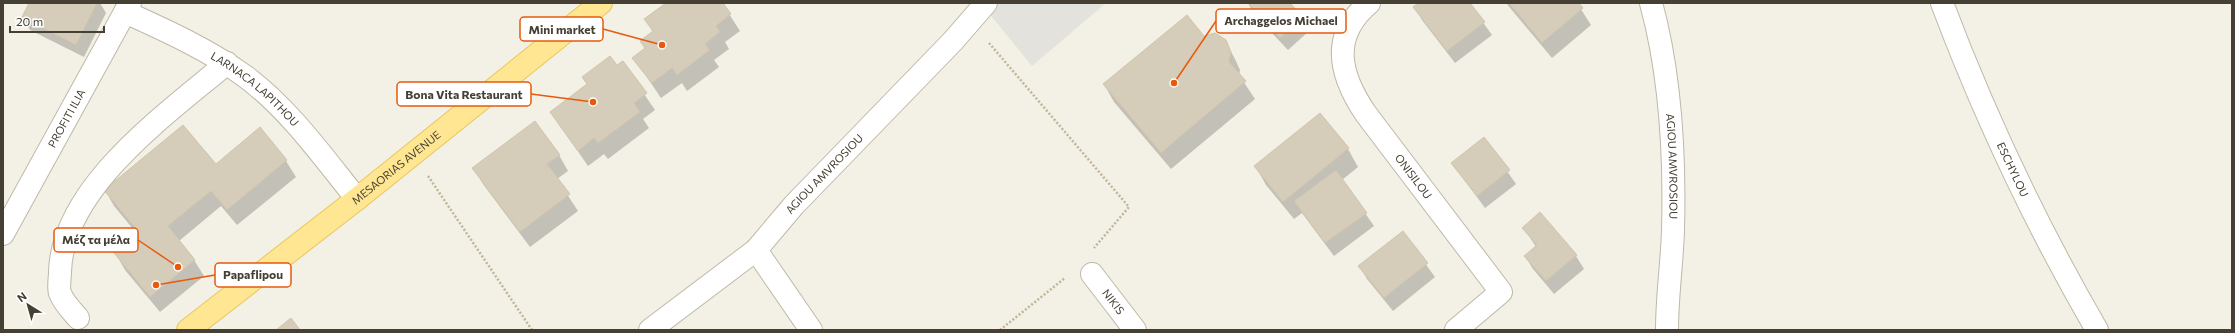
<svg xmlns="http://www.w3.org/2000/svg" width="2235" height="333" viewBox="0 0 2235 333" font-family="Commissioner,sans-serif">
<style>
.parking{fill:#e4e2dd}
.shadow{fill:#0003}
.building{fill:#d5ccba;stroke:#d0c5ad}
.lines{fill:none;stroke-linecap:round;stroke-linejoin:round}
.minor-casing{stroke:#bfb8a7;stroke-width:24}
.major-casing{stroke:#e8c75e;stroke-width:24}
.path{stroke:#c1b598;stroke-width:2.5;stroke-dasharray:2 2;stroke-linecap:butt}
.minor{stroke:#fff;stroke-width:22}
.major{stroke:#ffe692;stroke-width:22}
.labels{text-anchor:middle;stroke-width:4;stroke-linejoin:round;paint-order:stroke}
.street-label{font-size:11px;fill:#464034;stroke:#fff}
.leader{fill:none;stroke:#e8590c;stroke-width:1.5}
.callout-dot{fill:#e8590c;stroke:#fff;stroke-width:1.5}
.callout{fill:#fff;stroke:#e8590c;stroke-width:1.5}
.callout-label{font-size:12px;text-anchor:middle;font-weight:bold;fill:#464034}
</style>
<rect width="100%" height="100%" fill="#f3f0e5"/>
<path class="parking" d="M 997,3 L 1106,3 L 1032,66 L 988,12 Z"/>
<g class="shadow">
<path d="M 30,3 L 100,3 L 106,13 L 84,57 L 30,30 L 23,17 Z"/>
<path d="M 667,3 L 722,3 L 740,31 L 725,42 L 729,49 L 714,60 L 719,67 L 687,91 L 682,83 L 661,98 L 634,58 L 645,49 L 641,41 L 653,32 L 646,19 Z"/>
<path d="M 1248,3 L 1288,3 L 1302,18 L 1309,31 L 1288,50 L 1254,14 Z"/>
<path d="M 1420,3 L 1469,3 L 1492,35 L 1455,63 L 1422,20 L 1415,7 Z"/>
<path d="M 1506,3 L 1577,3 L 1591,25 L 1552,58 Z"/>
<path d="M 1204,37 L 1225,41 L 1235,59 L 1240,70 L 1239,75 L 1255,99 L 1171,169 L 1114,102 L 1104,84 Z"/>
<path d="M 622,62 L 655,110 L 643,119 L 649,128 L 608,159 L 604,154 L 588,166 L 551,112 L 588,85 L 583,77 L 617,67 Z"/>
<path d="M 260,129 L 286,161 L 296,177 L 237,225 L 221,206 L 179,241 L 194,260 L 204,276 L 160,312 L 125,270 L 116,254 L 138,235 L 114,206 L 105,190 L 216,166 Z"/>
<path d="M 1484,138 L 1516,184 L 1485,208 L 1452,163 Z"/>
<path d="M 1348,149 L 1358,167 L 1342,180 L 1374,226 L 1334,256 L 1302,213 L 1294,219 L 1266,185 L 1256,167 Z"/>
<path d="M 559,155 L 568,171 L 557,179 L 578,211 L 530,247 L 483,184 L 474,168 Z"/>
<path d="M 1524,228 L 1576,256 L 1584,269 L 1554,294 L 1533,269 L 1525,256 L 1536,247 Z"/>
<path d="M 1402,232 L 1435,277 L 1393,311 L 1367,279 L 1360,266 Z"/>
</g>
<g class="building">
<path d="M 29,3 L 97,3 L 76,45 L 22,17 Z"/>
<path d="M 666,3 L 723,3 L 731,14 L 716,26 L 720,32 L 705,44 L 710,50 L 677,75 L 672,68 L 652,83 L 632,58 L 645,48 L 640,41 L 653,31 L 644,19 Z"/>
<path d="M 1248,3 L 1290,3 L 1303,17 L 1280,38 Z"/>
<path d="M 1418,3 L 1470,3 L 1485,22 L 1447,51 L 1413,7 Z"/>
<path d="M 1509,3 L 1579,3 L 1583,8 L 1542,43 Z"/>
<path d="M 1187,15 L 1204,36 L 1215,33 L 1226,40 L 1231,52 L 1229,62 L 1246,81 L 1161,153 L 1103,84 Z"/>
<path d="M 610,56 L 617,65 L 623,61 L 647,93 L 634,103 L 640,112 L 598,143 L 594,138 L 578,151 L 550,112 L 587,84 L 582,77 Z"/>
<path d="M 1320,113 L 1349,148 L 1283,202 L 1254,166 Z"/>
<path d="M 535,121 L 560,155 L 547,164 L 570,194 L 520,232 L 472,168 Z"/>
<path d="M 183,125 L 216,164 L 260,127 L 287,160 L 227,210 L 211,191 L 168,226 L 195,260 L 150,297 L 114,253 L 139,233 L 104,190 Z"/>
<path d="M 1484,137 L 1510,170 L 1477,196 L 1451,163 Z"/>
<path d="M 1336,170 L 1367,213 L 1325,243 L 1294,201 Z"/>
<path d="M 1540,212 L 1577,255 L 1546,281 L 1524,256 L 1537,245 L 1522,228 Z"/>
<path d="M 1403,231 L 1428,263 L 1384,298 L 1358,266 Z"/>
<path d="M 291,318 L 300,330 L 276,330 Z"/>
</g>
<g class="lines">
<g class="minor-casing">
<g id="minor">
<path id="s1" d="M 1369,3 C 1329,37 1340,76 1366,114 L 1501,292 L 1456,330"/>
<path id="s2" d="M 1651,3 C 1671,76 1675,155 1673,230 C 1672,263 1667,296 1667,330"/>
<path id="s3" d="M 1942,3 C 1985,117 2036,225 2097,330"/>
<path id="s4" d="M 125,12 C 167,31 209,50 246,77 C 290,110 323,157 357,199"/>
<path id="s5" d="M 3,234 L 130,3"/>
<path d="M 756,250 L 811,330"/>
<path id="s6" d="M 1092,274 L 1135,330"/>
<path d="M 78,318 C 72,311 63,302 60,293 C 58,288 60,278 60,272 C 62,187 167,114 227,63"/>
<path id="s7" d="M 650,330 L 756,250 L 794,205 L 953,41 L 986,3"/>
</g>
</g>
<g class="major-casing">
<g id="major">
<path id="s8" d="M 188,330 L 357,199 L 601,3"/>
</g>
</g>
<g class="path">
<path d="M 989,43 L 1129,207 L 1094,248"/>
<path d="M 428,176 L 532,330"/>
<path d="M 1000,330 L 1065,278"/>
</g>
<use href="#minor" class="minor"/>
<use href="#major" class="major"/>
</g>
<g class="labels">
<g class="street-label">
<text dy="4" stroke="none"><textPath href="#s4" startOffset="152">LARNACA LAPITHOU</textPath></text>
<text dy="4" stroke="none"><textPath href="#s5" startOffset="132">PROFITI ILIA</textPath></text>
<text dy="4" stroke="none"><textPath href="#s2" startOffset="165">AGIOU AMVROSIOU</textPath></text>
<text dy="4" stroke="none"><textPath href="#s8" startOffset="264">MESAORIAS AVENUE</textPath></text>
<text dy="4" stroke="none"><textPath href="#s3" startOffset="181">ESCHYLOU</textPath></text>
<text dy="4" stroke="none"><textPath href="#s7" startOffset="235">AGIOU AMVROSIOU</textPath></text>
<text dy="4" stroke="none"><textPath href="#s1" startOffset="203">ONISILOU</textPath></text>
<text dy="4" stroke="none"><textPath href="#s6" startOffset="35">NIKIS</textPath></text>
</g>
</g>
<path class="leader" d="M1174 83L1216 21M662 45L603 29M593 102L531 94M178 267L138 240M156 285L215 275"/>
<g class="callout-dot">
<circle cx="1174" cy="83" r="4"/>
<circle cx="662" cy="45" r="4"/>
<circle cx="593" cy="102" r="4"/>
<circle cx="178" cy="267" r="4"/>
<circle cx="156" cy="285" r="4"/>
</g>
<g class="callout">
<rect x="1216" y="9" width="130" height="24" rx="4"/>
<rect x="520" y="17" width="83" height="24" rx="4"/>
<rect x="397" y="82" width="134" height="24" rx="4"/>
<rect x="54" y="228" width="84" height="24" rx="4"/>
<rect x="215" y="263" width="76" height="24" rx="4"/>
</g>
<g class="callout-label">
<text x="1281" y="25">Archaggelos Michael</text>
<text x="562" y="34">Mini market</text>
<text x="464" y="99">Bona Vita Restaurant</text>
<text x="96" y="244">Μέζ τα μέλα</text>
<text x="253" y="279">Papaflipou</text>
</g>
<rect width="2235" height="333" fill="none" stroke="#464034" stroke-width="8"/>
<g transform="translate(28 305) rotate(323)" stroke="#ffffff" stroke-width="3" paint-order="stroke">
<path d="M0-3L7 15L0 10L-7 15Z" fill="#464034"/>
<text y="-6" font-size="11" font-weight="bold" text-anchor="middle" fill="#464034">N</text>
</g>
<path d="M10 26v6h94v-6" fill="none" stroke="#464034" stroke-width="2"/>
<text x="16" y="26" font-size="12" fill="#464034" stroke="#ffffff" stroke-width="3" paint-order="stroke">20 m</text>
</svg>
